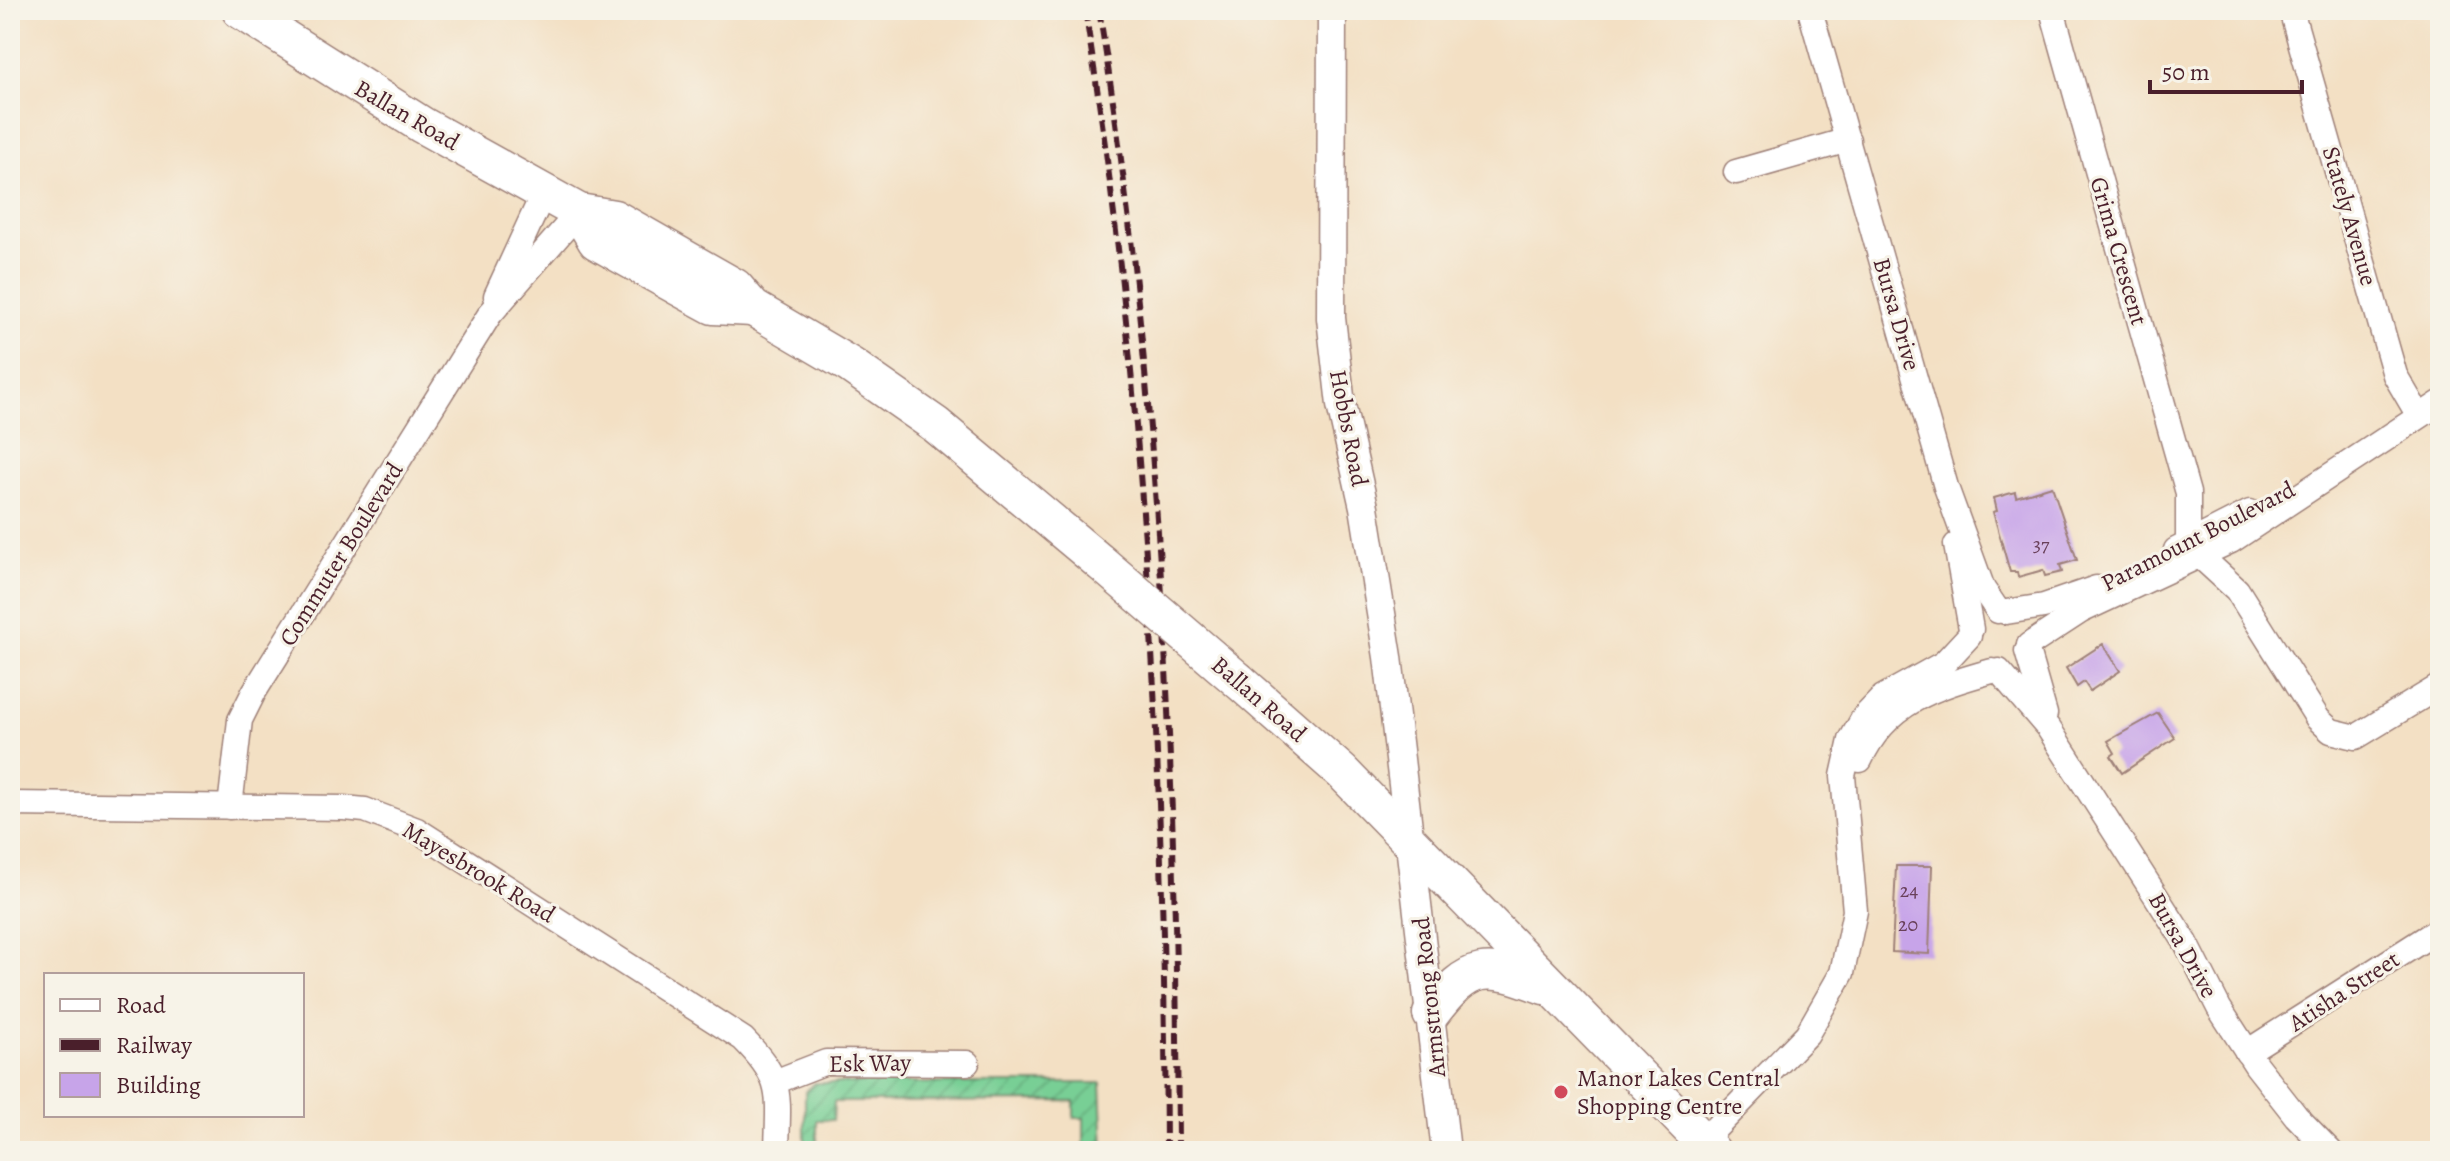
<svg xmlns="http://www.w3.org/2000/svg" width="2450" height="1161" viewBox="0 0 2450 1161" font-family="Alegreya,serif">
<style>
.garden{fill:url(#garden-furrows);stroke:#617760;stroke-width:2}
.building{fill:#c7a4e9}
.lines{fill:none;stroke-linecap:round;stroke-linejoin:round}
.minor-casing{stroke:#9e8078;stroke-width:27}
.tertiary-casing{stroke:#9e8078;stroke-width:31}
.primary-casing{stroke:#9e8078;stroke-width:39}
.minor{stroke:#fff;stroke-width:24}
.tertiary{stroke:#fff;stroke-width:28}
.primary{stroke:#fff;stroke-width:36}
.rail{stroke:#4a1f2b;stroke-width:6;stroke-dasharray:12 6;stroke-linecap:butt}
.primary-bridge-casing{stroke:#9e8078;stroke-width:39;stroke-linecap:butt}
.primary-bridge{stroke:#fff;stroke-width:36}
.poi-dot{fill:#d1495b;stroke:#f7f3e8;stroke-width:3}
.labels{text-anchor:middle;stroke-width:6;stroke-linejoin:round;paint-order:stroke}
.number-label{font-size:20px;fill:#69405a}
.street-label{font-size:24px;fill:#4a1f2b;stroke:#f7f3e8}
.poi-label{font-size:24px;fill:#4a1f2b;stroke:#f7f3e8;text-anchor:start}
</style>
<defs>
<pattern id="garden-furrows" width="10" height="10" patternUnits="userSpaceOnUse" patternTransform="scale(2)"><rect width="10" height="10" fill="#78cf95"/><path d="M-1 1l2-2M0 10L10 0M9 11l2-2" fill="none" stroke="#69b181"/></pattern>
</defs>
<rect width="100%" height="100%" fill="#f7f3e8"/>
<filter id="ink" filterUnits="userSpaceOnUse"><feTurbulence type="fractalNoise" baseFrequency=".0125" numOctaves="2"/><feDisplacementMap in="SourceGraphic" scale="16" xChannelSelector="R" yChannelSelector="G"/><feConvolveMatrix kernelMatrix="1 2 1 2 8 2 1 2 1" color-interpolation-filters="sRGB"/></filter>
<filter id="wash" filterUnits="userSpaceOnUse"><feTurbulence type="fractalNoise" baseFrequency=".006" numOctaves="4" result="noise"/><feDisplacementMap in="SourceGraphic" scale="32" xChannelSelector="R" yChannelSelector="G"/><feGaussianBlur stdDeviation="1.8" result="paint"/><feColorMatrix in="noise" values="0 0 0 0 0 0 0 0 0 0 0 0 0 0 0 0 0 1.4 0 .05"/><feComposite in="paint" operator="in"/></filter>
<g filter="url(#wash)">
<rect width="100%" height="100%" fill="#f3e0c4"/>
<path class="garden" d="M 814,1083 L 1101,1083 L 1104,1151 L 1084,1151 L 1084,1118 L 1074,1118 L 1074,1101 L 834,1102 L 833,1120 L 817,1120 L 817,1151 L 805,1151 L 805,1092 Z"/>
<g id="blocks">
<g class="building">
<path d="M 2052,486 L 2077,560 L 2060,565 L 2062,572 L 2045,576 L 2043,570 L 2018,577 L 2017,572 L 2010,572 L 1993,512 L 1997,511 L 1994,498 L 2015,492 L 2016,497 Z"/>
<path d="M 2103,644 L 2120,671 L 2090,691 L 2084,682 L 2077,687 L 2066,668 Z"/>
<path d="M 2158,713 L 2175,738 L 2122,773 L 2111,756 L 2115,753 L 2108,741 Z"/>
<path d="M 1896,866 L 1932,866 L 1929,954 L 1892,952 Z"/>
</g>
</g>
</g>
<g filter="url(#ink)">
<use href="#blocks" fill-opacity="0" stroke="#9e8078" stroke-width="2"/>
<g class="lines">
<g class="minor-casing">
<g id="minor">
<path d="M 1810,10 L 1946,487 L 1983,589 L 1998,611"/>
<path d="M 2052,10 L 2188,493 L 2188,544"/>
<path d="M 2291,10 L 2395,375 L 2419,416"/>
<path d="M 1736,172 L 1848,140"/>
<path d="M 496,296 L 544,192"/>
<path d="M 1956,545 L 1971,629"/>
<path d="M 2176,550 L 2250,512"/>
<path d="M 2201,557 L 2237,590 L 2318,719 L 2331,731 L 2356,737 L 2440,686"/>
<path d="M 2006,612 L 2044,606 L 2096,588"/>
<path d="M 2029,645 L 2081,611 L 2231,541 L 2440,403"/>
<path d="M 2027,651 L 2045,714"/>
<path d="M 1999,671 L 2049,729 L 2186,943 L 2219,1008 L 2256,1065 L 2296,1116 L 2330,1151"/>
<path d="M 1860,760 C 1886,702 1935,687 1992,671"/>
<path d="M 10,804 L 344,808 L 365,810 L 417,830 L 743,1039 C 785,1081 778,1094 777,1151"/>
<path d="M 230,807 L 240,720 L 254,692 L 490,314 L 579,212"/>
<path d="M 2247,1052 L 2440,929"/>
<path d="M 777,1081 L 826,1062 L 967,1063"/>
<path d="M 1702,1142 L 1807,1034 L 1842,973 L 1855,911 L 1843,776 L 1851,740 L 1864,717 L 1883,697 L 1944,663 L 1969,636"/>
</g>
</g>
<g class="tertiary-casing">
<path id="tertiary" d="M 1332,10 L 1331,318 L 1341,405 L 1364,507 L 1388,657 L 1446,1151"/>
</g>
<g class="primary-casing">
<g id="primary">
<path d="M 240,10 L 422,125 L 579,212 L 614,218 L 735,287 L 753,308 L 850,365 L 936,425 L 1100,562"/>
<path d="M 579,212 L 596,241 L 680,288 L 713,306 L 753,308"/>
<path d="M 1239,681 L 1342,772 L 1712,1151"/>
<path d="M 1431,1014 C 1470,962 1486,964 1544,986"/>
</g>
</g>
<use href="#minor" class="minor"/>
<use href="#tertiary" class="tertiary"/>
<use href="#primary" class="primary"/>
<g class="rail">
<path d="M 1085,10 C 1146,388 1164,769 1166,1151"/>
<path d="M 1099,10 C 1161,391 1176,766 1178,1151"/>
</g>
<g class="primary-bridge-casing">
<path id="primary-bridge" d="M 1100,562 L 1239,681"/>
</g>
<use href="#primary-bridge" class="primary-bridge"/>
</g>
</g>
<circle class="poi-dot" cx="1561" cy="1092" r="8"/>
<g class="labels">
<g class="number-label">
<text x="2041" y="551">37</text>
<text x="1909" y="897">24</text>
<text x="1908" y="931">20</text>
</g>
<g class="street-label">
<text transform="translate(407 115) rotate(30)" y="8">Ballan Road</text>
<text transform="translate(2350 216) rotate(74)" y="8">Stately Avenue</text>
<text transform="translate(2119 251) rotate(74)" y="8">Grima Crescent</text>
<text transform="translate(1897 314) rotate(74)" y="8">Bursa Drive</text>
<text transform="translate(1349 428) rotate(79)" y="8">Hobbs Road</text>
<text transform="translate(2198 536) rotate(-27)" y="8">Paramount Boulevard</text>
<text transform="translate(341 554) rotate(-58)" y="8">Commuter Boulevard</text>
<text transform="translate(1259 699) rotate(41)" y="8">Ballan Road</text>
<text transform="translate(479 872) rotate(31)" y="8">Mayesbrook Road</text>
<text transform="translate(2183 945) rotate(61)" y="8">Bursa Drive</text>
<text transform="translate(2344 991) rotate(-33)" y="8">Atisha Street</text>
<text transform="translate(1429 997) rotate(-96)" y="8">Armstrong Road</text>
<text transform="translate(870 1063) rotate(-1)" y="8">Esk Way</text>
</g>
<g class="poi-label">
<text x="1577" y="1086">Manor Lakes Central<tspan x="1577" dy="28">Shopping Centre</tspan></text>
</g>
</g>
<rect width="2450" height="1161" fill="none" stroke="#f7f3e8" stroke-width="40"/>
<rect x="44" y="973" width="260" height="144" fill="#f7f3e8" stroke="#b29e9c" stroke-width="2"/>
<rect x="60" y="999" width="40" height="12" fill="#ffffff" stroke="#b29e9c" stroke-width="2"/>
<text x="116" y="1013" font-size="24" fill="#4a1f2b">Road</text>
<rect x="60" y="1039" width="40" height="12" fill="#4a1f2b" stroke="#b29e9c" stroke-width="2"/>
<text x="116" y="1053" font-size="24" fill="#4a1f2b">Railway</text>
<rect x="60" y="1073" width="40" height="24" fill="#c7a4e9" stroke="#b29e9c" stroke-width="2"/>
<text x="116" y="1093" font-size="24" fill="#4a1f2b">Building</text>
<path d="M2150 80v12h152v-12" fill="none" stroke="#4a1f2b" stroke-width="4"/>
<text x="2162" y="80" font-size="24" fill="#4a1f2b" stroke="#f7f3e8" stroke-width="6" paint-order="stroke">50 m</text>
</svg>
